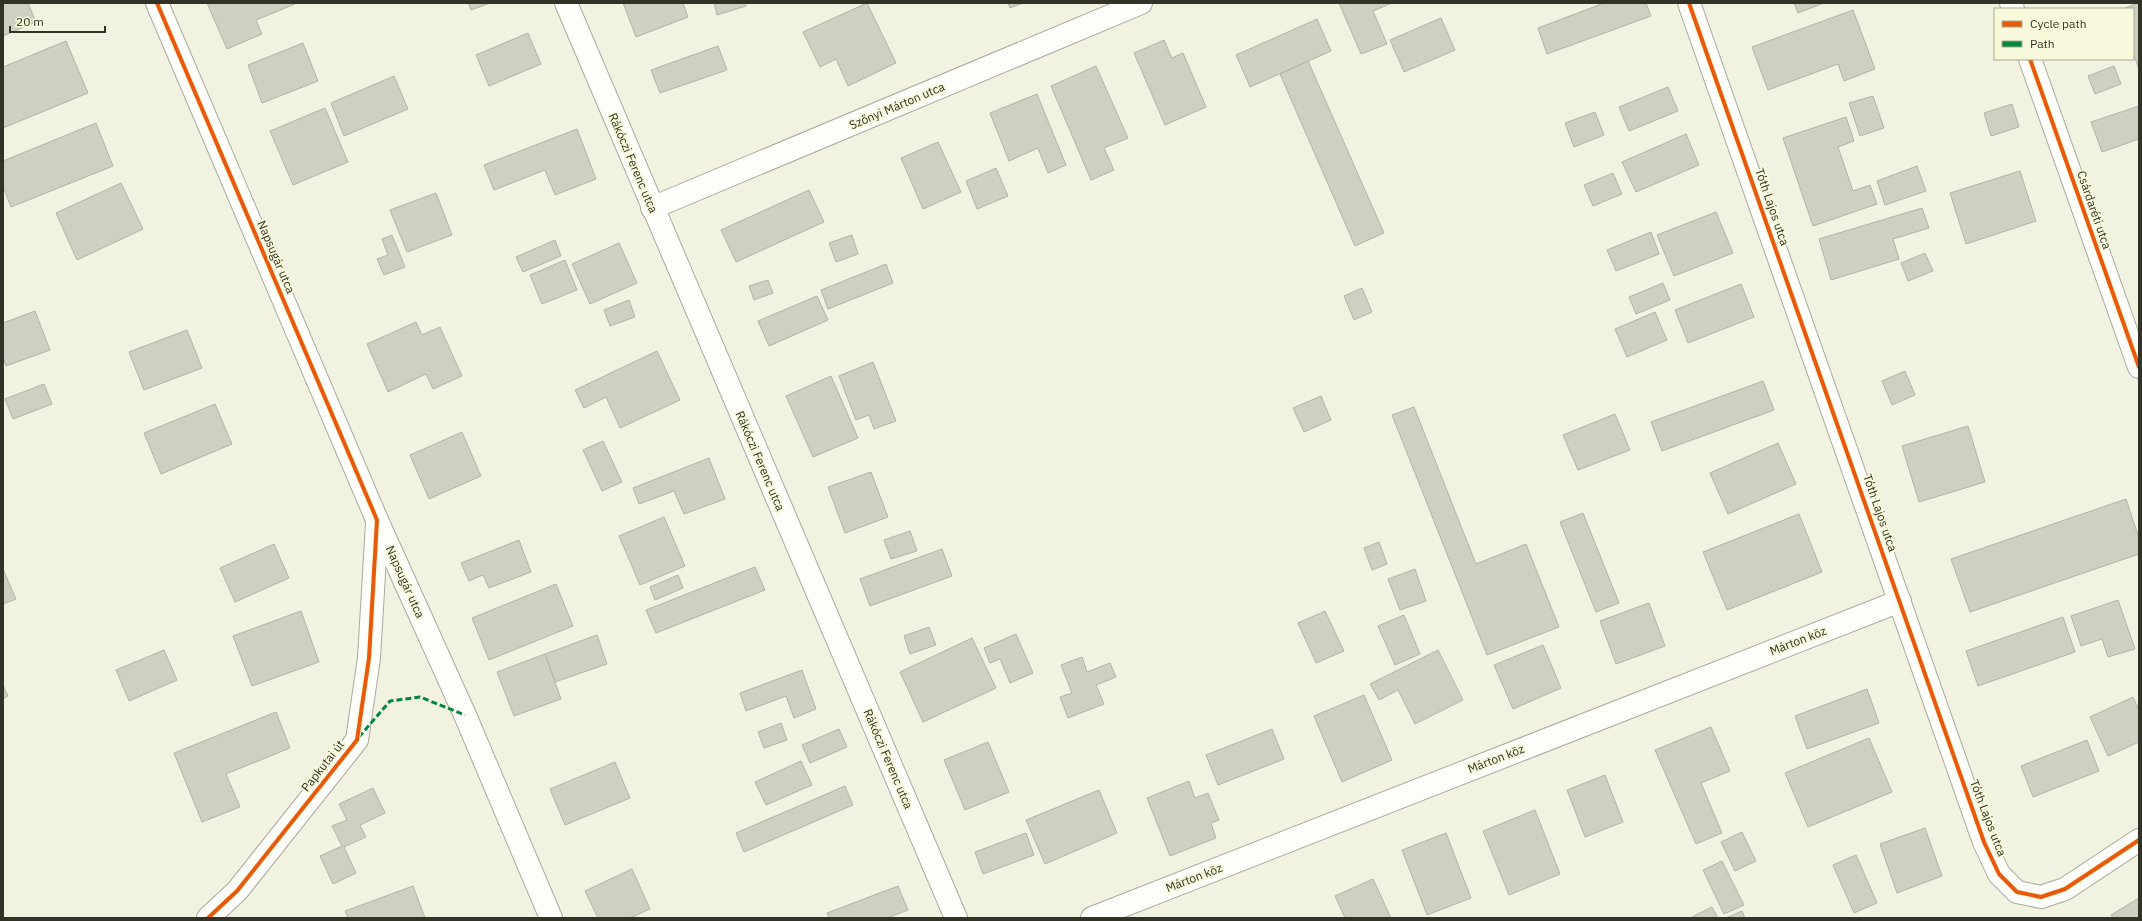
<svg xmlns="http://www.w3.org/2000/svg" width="2142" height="921" viewBox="0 0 2142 921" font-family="'IBM Plex Sans',sans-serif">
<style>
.building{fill:#cfcfc2;stroke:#b3b3a6}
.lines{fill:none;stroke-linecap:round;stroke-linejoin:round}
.minor-casing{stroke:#aaaa9d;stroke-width:24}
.minor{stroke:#fdfdfa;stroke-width:22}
.quiet{stroke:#00873e;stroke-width:3;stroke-dasharray:6 3;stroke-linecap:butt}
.cycleway-casing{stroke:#f8f9da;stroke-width:6}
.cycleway{stroke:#e8590c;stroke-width:4}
.labels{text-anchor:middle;stroke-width:4;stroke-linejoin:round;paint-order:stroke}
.street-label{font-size:12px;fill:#323226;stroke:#f8f9da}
</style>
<rect width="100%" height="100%" fill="#f2f2e1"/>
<g class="building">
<path d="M 3,3 L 28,3 L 36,22 L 3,36 Z"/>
<path d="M 207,3 L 294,3 L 295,4 L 256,20 L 262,34 L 227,49 Z"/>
<path d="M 468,3 L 490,3 L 471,10 Z"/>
<path d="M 623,3 L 683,3 L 688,17 L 636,37 Z"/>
<path d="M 714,3 L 746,3 L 746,6 L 717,15 Z"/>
<path d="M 867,3 L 896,63 L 848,86 L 836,59 L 820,67 L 803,32 Z"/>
<path d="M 1008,3 L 1023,3 L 1010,8 Z"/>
<path d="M 1339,3 L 1392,3 L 1373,11 L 1387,44 L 1361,54 Z"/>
<path d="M 1604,3 L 1646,3 L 1651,16 L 1547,54 L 1538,28 Z"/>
<path d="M 1794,3 L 1824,3 L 1798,13 Z"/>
<path d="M 2138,3 L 2139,3 L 2139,69 L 2133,53 L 2133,9 L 2123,9 Z"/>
<path d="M 1853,10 L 1875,69 L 1844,81 L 1838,64 L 1768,90 L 1752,47 Z"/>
<path d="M 1441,18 L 1455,50 L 1404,72 L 1390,40 Z"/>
<path d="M 1317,19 L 1331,51 L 1250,87 L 1236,55 Z"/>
<path d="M 528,33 L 541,64 L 489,86 L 476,55 Z"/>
<path d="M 1164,40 L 1172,58 L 1183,53 L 1206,107 L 1165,125 L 1134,53 Z"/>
<path d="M 66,41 L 88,93 L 3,128 L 3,67 Z"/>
<path d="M 303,43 L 318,81 L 262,103 L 248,65 Z"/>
<path d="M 718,46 L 727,70 L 660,93 L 651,70 Z"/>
<path d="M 1308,61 L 1384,233 L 1355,246 L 1280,74 Z"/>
<path d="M 1096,66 L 1128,138 L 1104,148 L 1114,170 L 1091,180 L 1051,86 Z"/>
<path d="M 2114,66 L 2121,84 L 2095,94 L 2088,76 Z"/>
<path d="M 394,76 L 408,109 L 344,136 L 331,103 Z"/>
<path d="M 1668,87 L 1678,111 L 1629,131 L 1619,107 Z"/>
<path d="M 1037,94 L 1066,165 L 1048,173 L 1038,148 L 1009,161 L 990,113 Z"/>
<path d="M 1873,96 L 1884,128 L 1860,136 L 1849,103 Z"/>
<path d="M 2012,104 L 2019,127 L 1991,136 L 1984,113 Z"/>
<path d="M 2139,106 L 2139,139 L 2102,152 L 2091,122 Z"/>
<path d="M 325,108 L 348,162 L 293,185 L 270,131 Z"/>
<path d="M 1595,112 L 1604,135 L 1574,147 L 1565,123 Z"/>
<path d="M 1846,117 L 1854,141 L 1838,147 L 1853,191 L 1870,185 L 1877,204 L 1813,226 L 1783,138 Z"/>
<path d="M 96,123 L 113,166 L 11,207 L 3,186 L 3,161 Z"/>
<path d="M 577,129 L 596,179 L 555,195 L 545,170 L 494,190 L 484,165 Z"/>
<path d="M 1686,134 L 1699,165 L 1636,192 L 1622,162 Z"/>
<path d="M 938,142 L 961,192 L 923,209 L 901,158 Z"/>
<path d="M 1917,166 L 1926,191 L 1885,205 L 1877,181 Z"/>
<path d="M 996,168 L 1008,196 L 977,209 L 966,181 Z"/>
<path d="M 2020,171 L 2036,221 L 1966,244 L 1950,193 Z"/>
<path d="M 1613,173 L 1622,194 L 1593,206 L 1584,185 Z"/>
<path d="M 121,183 L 143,229 L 77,260 L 56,213 Z"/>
<path d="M 809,190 L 824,222 L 736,262 L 721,230 Z"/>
<path d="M 436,193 L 452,235 L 407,252 L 390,210 Z"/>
<path d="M 1922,208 L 1929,228 L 1893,239 L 1899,259 L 1831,280 L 1819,239 Z"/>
<path d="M 1716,212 L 1733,253 L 1674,276 L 1657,235 Z"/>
<path d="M 1651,232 L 1659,254 L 1616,271 L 1607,250 Z"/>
<path d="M 392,235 L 405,267 L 384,275 L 377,259 L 388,255 L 382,239 Z"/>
<path d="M 852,235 L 858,254 L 836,262 L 829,243 Z"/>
<path d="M 555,240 L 561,256 L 523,272 L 516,257 Z"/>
<path d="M 619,243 L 637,283 L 590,304 L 572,264 Z"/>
<path d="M 1925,253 L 1933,271 L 1908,281 L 1901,263 Z"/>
<path d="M 565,260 L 577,290 L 542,304 L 530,275 Z"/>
<path d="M 886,264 L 893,283 L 828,309 L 821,290 Z"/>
<path d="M 768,280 L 773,293 L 754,300 L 749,286 Z"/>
<path d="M 1663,283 L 1670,300 L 1636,314 L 1629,297 Z"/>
<path d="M 1741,284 L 1754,317 L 1688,343 L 1675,310 Z"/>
<path d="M 1362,288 L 1372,312 L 1354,320 L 1344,296 Z"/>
<path d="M 817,296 L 828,320 L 769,346 L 758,321 Z"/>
<path d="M 629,300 L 635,317 L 610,326 L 604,310 Z"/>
<path d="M 35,311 L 50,350 L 6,366 L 3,357 L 3,323 Z"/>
<path d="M 1655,312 L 1667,340 L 1627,357 L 1615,329 Z"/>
<path d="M 416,322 L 422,335 L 440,327 L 462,376 L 433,389 L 426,374 L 388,392 L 367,344 Z"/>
<path d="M 187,330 L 202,368 L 144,390 L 129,352 Z"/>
<path d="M 657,351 L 680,400 L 620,428 L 606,397 L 584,408 L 575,390 Z"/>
<path d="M 873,362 L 896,421 L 874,429 L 869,415 L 856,420 L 839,376 Z"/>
<path d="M 1905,371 L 1915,395 L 1892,405 L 1882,381 Z"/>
<path d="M 831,376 L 858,438 L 813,457 L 786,396 Z"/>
<path d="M 1763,381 L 1774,410 L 1662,451 L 1651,422 Z"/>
<path d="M 44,384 L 52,404 L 13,419 L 5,399 Z"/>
<path d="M 1321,396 L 1331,420 L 1304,432 L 1293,408 Z"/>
<path d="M 215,404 L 232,444 L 161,474 L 144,433 Z"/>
<path d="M 1414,407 L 1476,564 L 1526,544 L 1559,627 L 1487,655 L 1392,415 Z"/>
<path d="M 1615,414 L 1630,450 L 1578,470 L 1563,435 Z"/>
<path d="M 1968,426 L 1985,482 L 1919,502 L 1902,446 Z"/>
<path d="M 462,432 L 481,476 L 429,499 L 410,455 Z"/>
<path d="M 603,441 L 622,482 L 602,491 L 583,450 Z"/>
<path d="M 1778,443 L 1796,484 L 1728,514 L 1710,473 Z"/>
<path d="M 709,458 L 725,499 L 684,514 L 674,491 L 639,504 L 633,488 Z"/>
<path d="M 871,472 L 888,517 L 845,533 L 828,487 Z"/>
<path d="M 2126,499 L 2139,538 L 2139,554 L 1970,612 L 1951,559 Z"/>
<path d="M 1583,513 L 1619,603 L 1596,612 L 1560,522 Z"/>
<path d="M 1799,514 L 1822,572 L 1727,610 L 1703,552 Z"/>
<path d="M 664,517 L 685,566 L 640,585 L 619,536 Z"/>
<path d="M 910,531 L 917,551 L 891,559 L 884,540 Z"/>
<path d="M 519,540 L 531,572 L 489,588 L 483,575 L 469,581 L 461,563 Z"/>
<path d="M 1379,542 L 1387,564 L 1372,570 L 1364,548 Z"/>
<path d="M 274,544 L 289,578 L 235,602 L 220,568 Z"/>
<path d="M 942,549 L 952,576 L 870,606 L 860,579 Z"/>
<path d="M 755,567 L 765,590 L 656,633 L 646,610 Z"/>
<path d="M 3,569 L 16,599 L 3,604 Z"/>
<path d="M 1415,569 L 1426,601 L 1400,610 L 1388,579 Z"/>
<path d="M 678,575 L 683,588 L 655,600 L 650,587 Z"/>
<path d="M 556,584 L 573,626 L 489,660 L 472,618 Z"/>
<path d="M 2118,600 L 2135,649 L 2108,657 L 2102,639 L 2081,646 L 2071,616 Z"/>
<path d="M 1649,603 L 1665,646 L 1616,664 L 1600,621 Z"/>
<path d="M 301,611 L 319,662 L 252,686 L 233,636 Z"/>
<path d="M 1325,611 L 1344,651 L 1316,663 L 1298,623 Z"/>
<path d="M 1404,615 L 1420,654 L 1395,665 L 1378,626 Z"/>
<path d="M 2063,617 L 2075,652 L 1978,686 L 1966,651 Z"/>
<path d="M 929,627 L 936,645 L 910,654 L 904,636 Z"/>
<path d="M 1016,634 L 1033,673 L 1010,683 L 1000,659 L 990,663 L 984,648 Z"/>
<path d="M 597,635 L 607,664 L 555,682 L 545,654 Z"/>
<path d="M 972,638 L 996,688 L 923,722 L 900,672 Z"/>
<path d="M 1543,645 L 1561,688 L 1513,709 L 1494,665 Z"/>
<path d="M 164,650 L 177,680 L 129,701 L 116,670 Z"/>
<path d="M 1438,650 L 1463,700 L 1415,724 L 1398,690 L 1379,700 L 1370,684 Z"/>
<path d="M 545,654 L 561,699 L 514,716 L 497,672 Z"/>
<path d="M 1082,657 L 1087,672 L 1110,663 L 1116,677 L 1096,685 L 1104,704 L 1068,718 L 1060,697 L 1072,693 L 1061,665 Z"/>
<path d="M 802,670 L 816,709 L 794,718 L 786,696 L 746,711 L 740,693 Z"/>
<path d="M 3,685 L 8,696 L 3,699 Z"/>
<path d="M 1867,689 L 1879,723 L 1807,749 L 1795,716 Z"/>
<path d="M 1364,695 L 1392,760 L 1342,782 L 1314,716 Z"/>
<path d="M 2133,697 L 2139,710 L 2139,742 L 2108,756 L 2090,717 Z"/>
<path d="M 276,712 L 290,748 L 226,774 L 240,807 L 202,822 L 174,753 Z"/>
<path d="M 781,723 L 787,740 L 764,748 L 758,732 Z"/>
<path d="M 1711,727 L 1730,771 L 1701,783 L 1722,833 L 1696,844 L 1655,750 Z"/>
<path d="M 839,729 L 847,747 L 810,763 L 802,745 Z"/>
<path d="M 1272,729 L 1284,759 L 1218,785 L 1206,755 Z"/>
<path d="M 1869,738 L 1892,792 L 1808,827 L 1785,773 Z"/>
<path d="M 2087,740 L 2099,771 L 2033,797 L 2021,766 Z"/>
<path d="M 988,742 L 1009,792 L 965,810 L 944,760 Z"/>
<path d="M 801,761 L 812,785 L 766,805 L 755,782 Z"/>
<path d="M 615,762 L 630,798 L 565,825 L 550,789 Z"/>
<path d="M 1605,775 L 1623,822 L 1585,837 L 1567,790 Z"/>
<path d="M 1189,781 L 1195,798 L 1208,793 L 1219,820 L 1211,823 L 1216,838 L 1170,856 L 1147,798 Z"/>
<path d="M 845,786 L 853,805 L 744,852 L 736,833 Z"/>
<path d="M 373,788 L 385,813 L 360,825 L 366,837 L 344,847 L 356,873 L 333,884 L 320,856 L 342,846 L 332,826 L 347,820 L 339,804 Z"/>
<path d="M 1099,790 L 1117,833 L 1045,864 L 1026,820 Z"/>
<path d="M 1535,810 L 1560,874 L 1509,895 L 1483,831 Z"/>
<path d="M 1925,828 L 1942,876 L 1897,893 L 1880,844 Z"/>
<path d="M 1742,832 L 1756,861 L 1735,871 L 1721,842 Z"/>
<path d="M 1026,833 L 1034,855 L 983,874 L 975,852 Z"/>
<path d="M 1446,833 L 1471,898 L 1427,915 L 1402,850 Z"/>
<path d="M 1856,855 L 1877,903 L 1854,913 L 1833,865 Z"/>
<path d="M 1722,861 L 1744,905 L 1724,914 L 1703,870 Z"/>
<path d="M 632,869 L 650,909 L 630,918 L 598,918 L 585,891 Z"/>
<path d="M 1373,879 L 1391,918 L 1345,918 L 1335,896 Z"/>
<path d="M 413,886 L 425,918 L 348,918 L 345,911 Z"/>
<path d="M 898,886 L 908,910 L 887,918 L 829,918 L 827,913 Z"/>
<path d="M 2139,898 L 2139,918 L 2113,918 L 2111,915 Z"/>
<path d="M 1712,907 L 1718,918 L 1693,918 L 1692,917 Z"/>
<path d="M 1742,911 L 1745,918 L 1726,918 Z"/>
</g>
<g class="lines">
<g class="minor-casing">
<g id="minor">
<path d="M 157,3 L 377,520 L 465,715 L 551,918"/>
<path d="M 566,3 L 956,918"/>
<path d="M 1689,3 L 1984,842 L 1999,874 L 2017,892 L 2041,897 L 2065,889 L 2139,840"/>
<path d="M 2011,3 L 2013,9"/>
<path d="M 2030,59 L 2139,367"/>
<path d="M 652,208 L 1141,3"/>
<path d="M 208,918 L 237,891 L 357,740 L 369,658 L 377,523"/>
<path d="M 1092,918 L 1900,601"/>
</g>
</g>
<use href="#minor" class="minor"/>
<path class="quiet" d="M 359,737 L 390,701 L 420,697 L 465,715"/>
<g class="cycleway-casing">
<g id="cycleway">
<path d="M 157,3 L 377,520 L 369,658 L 357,740 L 237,891 L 208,918"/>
<path d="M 1689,3 L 1984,842 L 1999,874 L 2017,892 L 2041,897 L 2065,889 L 2139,840"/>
<path d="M 2030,59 L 2139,367"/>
</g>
</g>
<use href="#cycleway" class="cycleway"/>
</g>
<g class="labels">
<g class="street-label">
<text transform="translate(897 106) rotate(-23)" y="4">Szőnyi Márton utca</text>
<text transform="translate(633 163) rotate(67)" y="4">Rákóczi Ferenc utca</text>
<text transform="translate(1772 207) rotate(71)" y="4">Tóth Lajos utca</text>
<text transform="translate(2094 210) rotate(71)" y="4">Csárdaréti utca</text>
<text transform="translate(276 257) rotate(67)" y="4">Napsugár utca</text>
<text transform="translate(760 461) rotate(67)" y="4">Rákóczi Ferenc utca</text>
<text transform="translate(1880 513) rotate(71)" y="4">Tóth Lajos utca</text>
<text transform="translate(405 582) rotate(66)" y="4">Napsugár utca</text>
<text transform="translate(1798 641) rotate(-21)" y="4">Márton köz</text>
<text transform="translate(888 759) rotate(67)" y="4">Rákóczi Ferenc utca</text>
<text transform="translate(1496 759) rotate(-21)" y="4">Márton köz</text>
<text transform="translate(323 766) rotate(-52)" y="4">Papkutai út</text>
<text transform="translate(1988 818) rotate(69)" y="4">Tóth Lajos utca</text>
<text transform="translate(1194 878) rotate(-21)" y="4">Márton köz</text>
</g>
</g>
<rect width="2142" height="921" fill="none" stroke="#323226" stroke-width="8"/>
<rect x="1994" y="8" width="140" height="52" fill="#f8f9da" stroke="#a9a992"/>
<rect x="2002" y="21" width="20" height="6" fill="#e8590c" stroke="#a9a992"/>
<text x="2030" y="28" font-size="12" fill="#323226">Cycle path</text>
<rect x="2002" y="41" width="20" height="6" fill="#00873e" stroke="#a9a992"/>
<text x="2030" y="48" font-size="12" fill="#323226">Path</text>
<path d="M10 26v6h95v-6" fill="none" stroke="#323226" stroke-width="2"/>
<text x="16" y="26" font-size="12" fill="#323226" stroke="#f8f9da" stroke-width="3" paint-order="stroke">20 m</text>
</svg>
